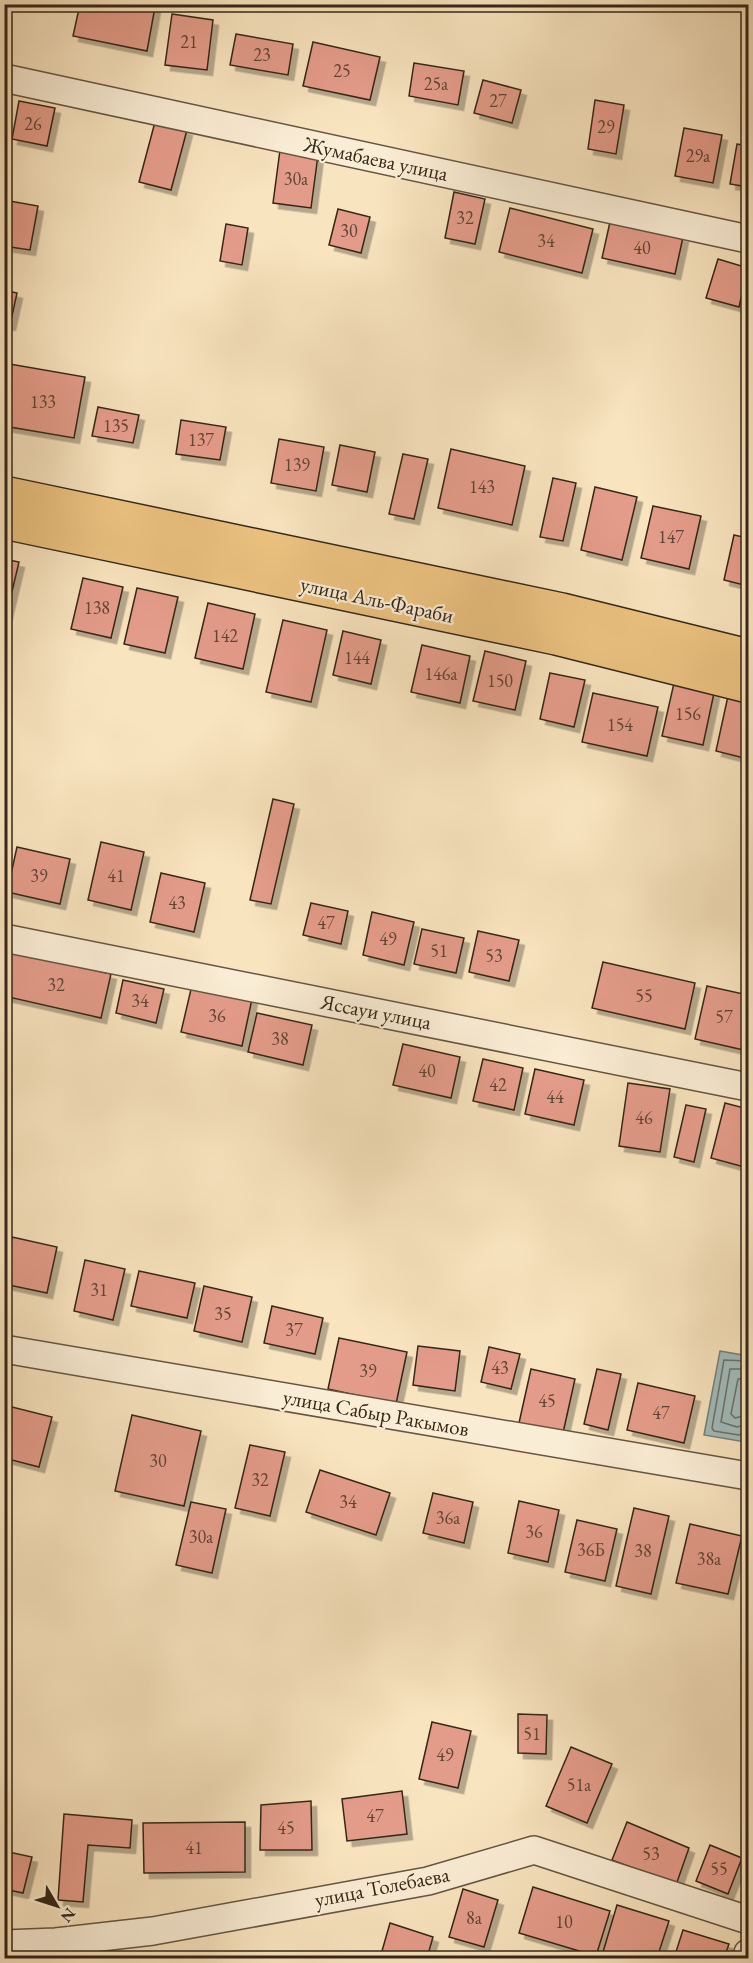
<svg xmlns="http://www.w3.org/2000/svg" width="753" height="1963" viewBox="0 0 753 1963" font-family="'EB Garamond',serif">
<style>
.water{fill:#a2bcbc;stroke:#77807a;stroke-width:1.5}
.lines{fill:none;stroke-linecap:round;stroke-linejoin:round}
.shore{stroke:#6c726a;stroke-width:1.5}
.building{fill:#e49c8a;stroke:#362717;stroke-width:1.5;filter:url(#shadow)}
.minor-casing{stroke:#665641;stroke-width:30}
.major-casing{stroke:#362717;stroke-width:36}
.minor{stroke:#faedd5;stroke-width:27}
.major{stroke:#ecc280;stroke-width:33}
.labels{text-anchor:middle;stroke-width:4.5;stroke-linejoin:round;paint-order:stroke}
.number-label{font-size:18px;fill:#624434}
.street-label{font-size:21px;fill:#362717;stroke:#faedd5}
</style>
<defs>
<filter id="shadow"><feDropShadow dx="5.5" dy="5.5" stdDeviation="0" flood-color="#0004"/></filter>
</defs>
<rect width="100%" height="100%" fill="#f8e4bf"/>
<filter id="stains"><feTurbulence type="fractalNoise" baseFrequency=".00333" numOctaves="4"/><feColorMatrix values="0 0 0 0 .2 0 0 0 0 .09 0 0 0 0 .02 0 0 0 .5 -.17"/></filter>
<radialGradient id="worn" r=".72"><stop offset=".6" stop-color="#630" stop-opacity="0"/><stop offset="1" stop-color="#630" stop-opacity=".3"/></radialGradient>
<path class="water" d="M 720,1351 L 748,1356 L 748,1422 L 745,1442 L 704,1435 Z"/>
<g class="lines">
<g class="shore">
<path d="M 748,1361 L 724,1360 L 712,1428 L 714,1431 L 739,1435 L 748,1432"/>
<path d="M 748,1369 L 730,1369 L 721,1422 L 737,1427 L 748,1424"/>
<path d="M 748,1378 L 738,1379 L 731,1414 L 735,1418 L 748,1415"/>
</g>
</g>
<g class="building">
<path d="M 80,4 L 142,4 L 155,7 L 147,51 L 73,36 Z"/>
<path d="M 172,14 L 213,20 L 207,70 L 165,65 Z"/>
<path d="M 236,34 L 293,44 L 288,75 L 230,65 Z"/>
<path d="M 313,42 L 380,57 L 370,100 L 303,86 Z"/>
<path d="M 414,63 L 464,71 L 458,105 L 409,96 Z"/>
<path d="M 483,80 L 521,90 L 512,123 L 474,113 Z"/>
<path d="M 595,100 L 624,105 L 616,154 L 588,149 Z"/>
<path d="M 19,101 L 55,108 L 47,146 L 12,139 Z"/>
<path d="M 155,122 L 187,130 L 171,190 L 139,182 Z"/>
<path d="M 684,128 L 722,135 L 713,183 L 675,176 Z"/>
<path d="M 737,144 L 748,146 L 748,187 L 730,184 Z"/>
<path d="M 280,150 L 318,155 L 311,208 L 273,203 Z"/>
<path d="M 454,192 L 485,199 L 475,244 L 445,238 Z"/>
<path d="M 4,200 L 38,206 L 30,250 L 4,246 Z"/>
<path d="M 510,208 L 593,229 L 582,273 L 499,252 Z"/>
<path d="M 338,209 L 370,217 L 361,253 L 329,245 Z"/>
<path d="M 610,222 L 683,237 L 675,274 L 602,258 Z"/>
<path d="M 226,224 L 248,228 L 242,265 L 220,261 Z"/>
<path d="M 718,259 L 748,268 L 739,307 L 706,298 Z"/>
<path d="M 4,290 L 17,293 L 10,325 L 4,324 Z"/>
<path d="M 4,363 L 85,377 L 74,438 L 4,426 Z"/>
<path d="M 98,407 L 139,415 L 133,443 L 92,436 Z"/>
<path d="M 181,420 L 226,427 L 220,460 L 176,454 Z"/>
<path d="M 748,429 L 748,456 L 744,455 Z"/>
<path d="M 279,439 L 324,447 L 316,491 L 271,483 Z"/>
<path d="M 340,445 L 375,452 L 367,492 L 332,485 Z"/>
<path d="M 451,449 L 525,466 L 512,525 L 438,508 Z"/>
<path d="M 403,454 L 428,459 L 414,519 L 389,514 Z"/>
<path d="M 553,478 L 576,483 L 563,541 L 540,537 Z"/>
<path d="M 595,487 L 637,497 L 622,560 L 581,550 Z"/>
<path d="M 653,506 L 701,516 L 689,569 L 641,558 Z"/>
<path d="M 734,535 L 748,538 L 748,586 L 724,580 Z"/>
<path d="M 4,559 L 19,562 L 4,625 Z"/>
<path d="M 83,578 L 123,587 L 111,638 L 71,629 Z"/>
<path d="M 137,588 L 178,597 L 165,653 L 124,644 Z"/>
<path d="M 208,603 L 255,614 L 243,669 L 195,658 Z"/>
<path d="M 283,620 L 327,630 L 311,702 L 266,692 Z"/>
<path d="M 343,631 L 381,640 L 371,684 L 333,675 Z"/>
<path d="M 422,645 L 470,656 L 460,703 L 411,692 Z"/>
<path d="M 485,651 L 526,661 L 515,710 L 473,701 Z"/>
<path d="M 550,673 L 585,680 L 574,727 L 540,719 Z"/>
<path d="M 674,683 L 714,693 L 703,745 L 662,736 Z"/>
<path d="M 593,693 L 658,707 L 647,756 L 582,742 Z"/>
<path d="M 728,696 L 748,701 L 748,759 L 716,751 Z"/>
<path d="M 273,799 L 294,804 L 271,904 L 250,900 Z"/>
<path d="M 101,842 L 144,852 L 131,910 L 88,900 Z"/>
<path d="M 17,847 L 70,859 L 60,904 L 7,892 Z"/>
<path d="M 161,873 L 205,883 L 194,932 L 150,922 Z"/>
<path d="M 311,903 L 348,911 L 341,944 L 303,935 Z"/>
<path d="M 372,912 L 414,922 L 404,965 L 363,955 Z"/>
<path d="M 422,929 L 464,938 L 456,973 L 414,964 Z"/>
<path d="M 478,931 L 519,940 L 509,981 L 469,972 Z"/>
<path d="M 4,950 L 111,974 L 101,1018 L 4,996 Z"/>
<path d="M 603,962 L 695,983 L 685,1029 L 592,1008 Z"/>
<path d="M 123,980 L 164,989 L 156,1023 L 116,1013 Z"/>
<path d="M 192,985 L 252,999 L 242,1046 L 181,1032 Z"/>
<path d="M 707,986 L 748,995 L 748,1051 L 695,1039 Z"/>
<path d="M 257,1013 L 312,1025 L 303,1065 L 248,1052 Z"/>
<path d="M 403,1044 L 460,1057 L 451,1098 L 393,1085 Z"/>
<path d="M 483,1059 L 523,1068 L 514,1110 L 473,1101 Z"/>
<path d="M 535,1069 L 584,1080 L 574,1125 L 525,1114 Z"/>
<path d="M 628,1083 L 670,1089 L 660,1152 L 619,1146 Z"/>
<path d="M 725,1103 L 748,1109 L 748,1168 L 711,1158 Z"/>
<path d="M 686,1105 L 706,1109 L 694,1162 L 674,1157 Z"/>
<path d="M 12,1237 L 57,1247 L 47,1293 L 4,1284 Z"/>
<path d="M 85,1260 L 125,1269 L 113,1320 L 74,1311 Z"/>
<path d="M 139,1271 L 195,1283 L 187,1318 L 131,1306 Z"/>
<path d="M 204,1286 L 252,1297 L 242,1342 L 194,1331 Z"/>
<path d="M 272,1306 L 323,1318 L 315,1354 L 264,1343 Z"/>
<path d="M 339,1338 L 407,1352 L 396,1404 L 328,1389 Z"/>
<path d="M 418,1346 L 460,1351 L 455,1391 L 413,1385 Z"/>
<path d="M 489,1347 L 520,1354 L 511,1389 L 481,1382 Z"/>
<path d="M 531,1369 L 575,1379 L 563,1433 L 519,1423 Z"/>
<path d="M 597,1369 L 621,1374 L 608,1430 L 584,1424 Z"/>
<path d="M 638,1383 L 695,1396 L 684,1443 L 627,1430 Z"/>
<path d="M 4,1405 L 52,1417 L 39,1467 L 4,1458 Z"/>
<path d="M 132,1415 L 201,1431 L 184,1506 L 115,1491 Z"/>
<path d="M 250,1445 L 285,1452 L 270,1516 L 235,1508 Z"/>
<path d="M 320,1470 L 390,1493 L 376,1535 L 306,1512 Z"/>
<path d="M 433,1493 L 473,1502 L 464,1543 L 423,1533 Z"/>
<path d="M 519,1501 L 559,1510 L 548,1562 L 508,1553 Z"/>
<path d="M 191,1502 L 226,1509 L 212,1573 L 176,1565 Z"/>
<path d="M 634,1508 L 669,1516 L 651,1594 L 616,1586 Z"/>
<path d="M 577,1520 L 617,1529 L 605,1581 L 565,1572 Z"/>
<path d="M 690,1524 L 742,1536 L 728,1594 L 676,1583 Z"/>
<path d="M 518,1714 L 547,1715 L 546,1754 L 518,1753 Z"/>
<path d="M 432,1722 L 471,1731 L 458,1788 L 419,1779 Z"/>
<path d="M 571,1747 L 612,1764 L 587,1823 L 546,1806 Z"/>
<path d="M 402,1791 L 407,1834 L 347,1841 L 342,1799 Z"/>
<path d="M 311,1801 L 312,1850 L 260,1850 L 261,1805 Z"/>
<path d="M 64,1814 L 132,1820 L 130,1848 L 88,1845 L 83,1902 L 58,1900 Z"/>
<path d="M 245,1822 L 245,1872 L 144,1873 L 143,1823 Z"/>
<path d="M 627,1822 L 689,1848 L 676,1885 L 612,1860 Z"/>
<path d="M 710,1845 L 742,1858 L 728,1894 L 696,1881 Z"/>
<path d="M 4,1851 L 32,1857 L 23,1893 L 4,1889 Z"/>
<path d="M 533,1887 L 610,1911 L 596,1956 L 519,1933 Z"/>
<path d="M 463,1889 L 498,1900 L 484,1947 L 449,1937 Z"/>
<path d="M 617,1905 L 669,1921 L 657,1958 L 623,1958 L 603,1952 Z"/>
<path d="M 390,1923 L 433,1937 L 427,1958 L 380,1958 Z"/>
<path d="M 683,1930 L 729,1944 L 724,1958 L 674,1958 Z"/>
</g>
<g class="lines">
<g class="minor-casing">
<g id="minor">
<path d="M 4,78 L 748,239"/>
<path d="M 4,938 L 748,1087"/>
<path d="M 4,1349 L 748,1476"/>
<path d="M 4,1944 L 56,1942 L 153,1931 L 428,1881 L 534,1850 L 748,1920"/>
<path d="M 747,1958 L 748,1953"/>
</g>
</g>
<g class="major-casing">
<g id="major">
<path d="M 4,493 L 562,610 L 748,656"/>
<path d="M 4,522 L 556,638 L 748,686"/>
</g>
</g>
<use href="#minor" class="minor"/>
<use href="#major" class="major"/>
</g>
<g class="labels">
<g class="number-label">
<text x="189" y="48">21</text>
<text x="262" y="61">23</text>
<text x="342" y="77">25</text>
<text x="436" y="90">25а</text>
<text x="498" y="107">27</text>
<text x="33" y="130">26</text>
<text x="606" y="133">29</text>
<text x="698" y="162">29а</text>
<text x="296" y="185">30а</text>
<text x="465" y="224">32</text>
<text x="349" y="237">30</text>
<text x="546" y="247">34</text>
<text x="642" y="254">40</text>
<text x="43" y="408">133</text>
<text x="116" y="432">135</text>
<text x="201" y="446">137</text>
<text x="297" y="471">139</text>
<text x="482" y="493">143</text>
<text x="671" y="543">147</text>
<text x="97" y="614">138</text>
<text x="225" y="642">142</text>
<text x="357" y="664">144</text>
<text x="441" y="680">146а</text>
<text x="500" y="687">150</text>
<text x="688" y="720">156</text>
<text x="620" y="731">154</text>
<text x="39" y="882">39</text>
<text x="116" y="882">41</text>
<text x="177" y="909">43</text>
<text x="326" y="929">47</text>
<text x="388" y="945">49</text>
<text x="439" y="957">51</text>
<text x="494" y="962">53</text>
<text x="56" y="991">32</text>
<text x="644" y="1002">55</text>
<text x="140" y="1007">34</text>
<text x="217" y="1022">36</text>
<text x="724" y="1023">57</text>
<text x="280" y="1045">38</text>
<text x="427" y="1077">40</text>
<text x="498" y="1091">42</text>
<text x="555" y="1103">44</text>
<text x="644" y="1124">46</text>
<text x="99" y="1296">31</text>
<text x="223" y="1320">35</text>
<text x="294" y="1336">37</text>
<text x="500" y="1374">43</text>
<text x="368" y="1377">39</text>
<text x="547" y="1407">45</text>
<text x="661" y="1419">47</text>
<text x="158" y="1467">30</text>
<text x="260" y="1486">32</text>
<text x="348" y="1508">34</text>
<text x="448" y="1524">36а</text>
<text x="534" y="1538">36</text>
<text x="201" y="1543">30а</text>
<text x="591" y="1556">36Б</text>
<text x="643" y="1557">38</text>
<text x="709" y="1565">38а</text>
<text x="532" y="1740">51</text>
<text x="445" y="1761">49</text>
<text x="579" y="1791">51а</text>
<text x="375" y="1822">47</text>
<text x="286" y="1834">45</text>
<text x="194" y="1854">41</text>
<text x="651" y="1860">53</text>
<text x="719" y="1875">55</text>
<text x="474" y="1924">8а</text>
<text x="564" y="1928">10</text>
</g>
<g class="street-label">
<text transform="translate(376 159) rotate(12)" y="7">Жумабаева улица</text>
<text transform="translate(377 600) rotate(12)" y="7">улица Аль-Фараби</text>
<text transform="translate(376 1012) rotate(11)" y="7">Яссауи улица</text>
<text transform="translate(376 1413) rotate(10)" y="7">улица Сабыр Ракымов</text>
<text transform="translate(382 1887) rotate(-11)" y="7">улица Толебаева</text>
</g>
</g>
<rect width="753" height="1963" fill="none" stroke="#f8e4bf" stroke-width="24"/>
<rect x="6" y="6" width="741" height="1951" fill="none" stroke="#362717" stroke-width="3"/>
<rect x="12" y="12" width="729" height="1939" fill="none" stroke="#362717" stroke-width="1.5"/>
<g transform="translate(57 1906) rotate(129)" stroke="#faedd5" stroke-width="4.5" paint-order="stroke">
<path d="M0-4.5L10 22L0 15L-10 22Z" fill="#362717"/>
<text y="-9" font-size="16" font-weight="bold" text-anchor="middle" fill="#362717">N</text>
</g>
<rect width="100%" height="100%" filter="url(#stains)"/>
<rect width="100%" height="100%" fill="url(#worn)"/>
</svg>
